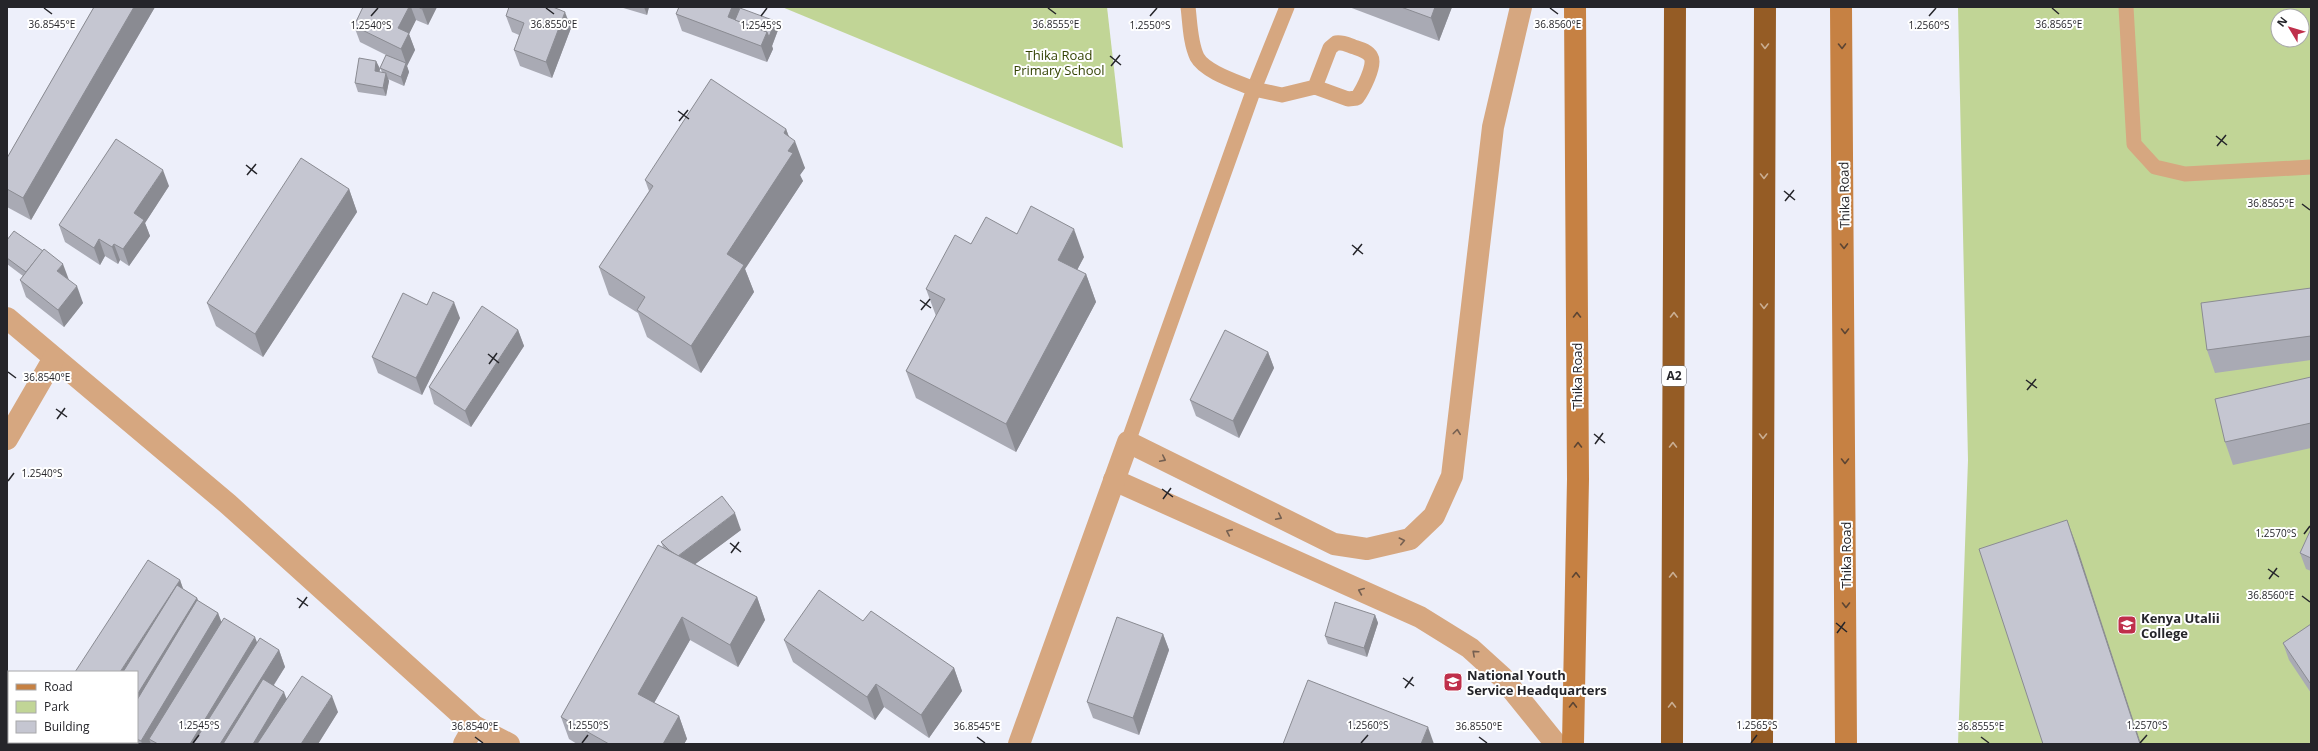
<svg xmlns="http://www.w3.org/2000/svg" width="2318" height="751" viewBox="0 0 2318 751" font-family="'Open Sans',sans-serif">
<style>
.green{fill:#c1d596;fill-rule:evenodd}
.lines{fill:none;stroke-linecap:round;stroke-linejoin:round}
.lane{stroke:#d6a780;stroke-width:15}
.street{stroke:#d6a780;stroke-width:22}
.secondary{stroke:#c68143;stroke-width:22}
.highway{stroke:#955c25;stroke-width:22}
.wall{fill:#a9aab4}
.shaded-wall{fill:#8a8b92}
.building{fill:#c5c6d1;stroke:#8a8b92}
.oneway{stroke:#caae92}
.oneway2{stroke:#5d4533}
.oneway3{stroke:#756051}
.ticks{fill:none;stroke:#25252a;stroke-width:1.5}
.labels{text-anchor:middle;stroke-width:4;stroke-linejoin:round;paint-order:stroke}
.shield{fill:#fff;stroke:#66666a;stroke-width:1}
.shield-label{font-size:12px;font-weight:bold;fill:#25252a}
.park-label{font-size:13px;fill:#344304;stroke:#fff}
.street-label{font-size:13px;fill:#25252a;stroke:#fff}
.poi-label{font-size:13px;font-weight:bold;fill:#25252a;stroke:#fff;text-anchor:start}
.ticks-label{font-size:10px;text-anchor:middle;fill:#25252a;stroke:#fff;stroke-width:4;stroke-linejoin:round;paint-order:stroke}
</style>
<rect width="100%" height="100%" fill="#edeffa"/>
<g class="green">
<path d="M 782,7 L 1107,7 L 1123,148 Z"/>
<path d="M 1958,7 L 2311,7 L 2311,744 L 1958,744 L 1968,460 ZM 2278,16 L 2302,16 L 2302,40 L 2278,40 Z"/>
</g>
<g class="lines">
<g class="lane">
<path d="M 1287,7 L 1254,89 L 1282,95 L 1315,87 L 1348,99 L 1357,98 C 1362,91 1376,65 1371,57 C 1368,51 1360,49 1354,47 C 1348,45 1343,42 1336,43 L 1330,48 L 1315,87"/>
<path d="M 2126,7 L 2134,144 L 2155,167 L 2185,174 L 2311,167"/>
<path d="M 1128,442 L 1254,89 C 1238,82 1205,72 1197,57 C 1190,42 1190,22 1188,7"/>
</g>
<g class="street">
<path d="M 7,318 L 228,504 L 474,726 L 509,744"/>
<path d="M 7,439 L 54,358"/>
<path d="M 1114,480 L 1420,617 L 1470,648 L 1502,677 L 1556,744"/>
<path d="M 464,744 L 474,726"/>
<path d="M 1019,744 L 1128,442 L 1334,544 L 1367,549 L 1410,539 L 1434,516 L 1452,476 L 1493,127 L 1521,7"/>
</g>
<g class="secondary">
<path d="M 1841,7 L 1846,744"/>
<path d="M 1573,744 L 1578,479 L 1575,7"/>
</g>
<g class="highway">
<path d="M 1672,744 L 1675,7"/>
<path d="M 1762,744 L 1765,7"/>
</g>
</g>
<g class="wall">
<path d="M 94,7 L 155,7 L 31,220 L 7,207 L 7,158 Z"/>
<path d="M 363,7 L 437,7 L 428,25 L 416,20 L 409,34 L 415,50 L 407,66 L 409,72 L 404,86 L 388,79 L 389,81 L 386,96 L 358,92 L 355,83 L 376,61 L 380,69 L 379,72 L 382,72 L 380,68 L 386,55 L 360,42 L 354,26 Z"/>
<path d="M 620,7 L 649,7 L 647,15 Z"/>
<path d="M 679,7 L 739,7 L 740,9 L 778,30 L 772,46 L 773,49 L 767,62 L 682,31 L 676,14 Z"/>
<path d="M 1349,7 L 1452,7 L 1439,41 Z"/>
<path d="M 506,16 L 571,28 L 552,78 L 520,66 L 514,50 L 519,35 L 512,32 Z"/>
<path d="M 786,129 L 789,137 L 805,168 L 800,175 L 803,181 L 745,269 L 754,292 L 701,373 L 647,337 L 638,313 L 609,295 L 599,267 L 649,191 L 645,180 Z"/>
<path d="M 169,186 L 145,223 L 150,236 L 129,266 L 120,260 L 118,264 L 105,256 L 100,265 L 65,242 L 59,225 Z"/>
<path d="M 349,189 L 357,212 L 263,357 L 216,326 L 207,303 Z"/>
<path d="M 1017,234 L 1084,257 L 1077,270 L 1086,274 L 1096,302 L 1016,452 L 916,398 L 906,371 L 936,316 L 926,289 L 971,244 Z"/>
<path d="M 7,240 L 69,280 L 83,303 L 64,327 L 26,297 L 20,280 L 23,276 L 7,264 Z"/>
<path d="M 2311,288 L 2311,360 L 2215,373 L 2207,350 Z"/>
<path d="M 427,305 L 460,318 L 422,395 L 378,373 L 372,357 Z"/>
<path d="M 518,330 L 524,346 L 471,427 L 434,404 L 429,387 Z"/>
<path d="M 1268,352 L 1274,368 L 1239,438 L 1196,416 L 1190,400 Z"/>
<path d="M 2311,377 L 2311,448 L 2233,465 L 2225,442 Z"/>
<path d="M 2311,529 L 2311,571 L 2306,569 L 2300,553 Z"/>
<path d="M 741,530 L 695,564 L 757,597 L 765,620 L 738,667 L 690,640 L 654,703 L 679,716 L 687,739 L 684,744 L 577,744 L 569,739 L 561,717 L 663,547 L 661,542 Z"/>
<path d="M 180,580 L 183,589 L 197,598 L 198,601 L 218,613 L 221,621 L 257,643 L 279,650 L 285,667 L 274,685 L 287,699 L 338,712 L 318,744 L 125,744 L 125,742 L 137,742 L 137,672 Z"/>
<path d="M 1375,615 L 1378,623 L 1367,657 L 1328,644 L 1325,636 Z"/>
<path d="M 863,621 L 954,668 L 962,691 L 929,738 L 884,707 L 875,720 L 793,662 L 784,640 Z"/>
<path d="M 2311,624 L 2311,693 L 2289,660 L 2283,643 Z"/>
<path d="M 1163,634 L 1169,650 L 1139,735 L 1093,718 L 1087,702 Z"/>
</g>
<g class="shaded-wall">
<path d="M 134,7 L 155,7 L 31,220 L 23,198 Z"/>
<path d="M 409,7 L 411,7 L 416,20 L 409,34 L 415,50 L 407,66 L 401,49 L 398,28 Z"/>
<path d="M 423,7 L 437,7 L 428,25 L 422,9 Z"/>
<path d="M 644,7 L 649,7 L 647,15 Z"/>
<path d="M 732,7 L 739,7 L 741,14 L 737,25 L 728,17 Z"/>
<path d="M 1435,7 L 1452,7 L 1439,41 L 1431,18 Z"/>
<path d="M 565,12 L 571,28 L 552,78 L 546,62 Z"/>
<path d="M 775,21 L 778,30 L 772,46 L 773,49 L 767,62 L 761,46 L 767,32 Z"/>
<path d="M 376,61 L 380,69 L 378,80 L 375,71 Z"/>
<path d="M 406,63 L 409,72 L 404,86 L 401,77 Z"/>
<path d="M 386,73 L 389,81 L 386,96 L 383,88 Z"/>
<path d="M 786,129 L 792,145 L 795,141 L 805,168 L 800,175 L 803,181 L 745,269 L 754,292 L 701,373 L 691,346 L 727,254 Z"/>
<path d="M 163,170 L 169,186 L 145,223 L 150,236 L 129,266 L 123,249 L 134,213 Z"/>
<path d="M 349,189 L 357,212 L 263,357 L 255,334 Z"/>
<path d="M 1074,229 L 1084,257 L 1068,287 L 1058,260 Z"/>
<path d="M 99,239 L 105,256 L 100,265 L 94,248 Z"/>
<path d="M 114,244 L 120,260 L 118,264 L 112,247 Z"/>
<path d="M 63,264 L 69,280 L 57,271 Z"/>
<path d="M 1086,274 L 1096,302 L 1016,452 L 1006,424 Z"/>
<path d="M 77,286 L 83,303 L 64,327 L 58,310 Z"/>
<path d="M 454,302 L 460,318 L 422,395 L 416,378 Z"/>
<path d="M 518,330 L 524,346 L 471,427 L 465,411 Z"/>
<path d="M 1268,352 L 1274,368 L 1239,438 L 1233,421 Z"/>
<path d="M 735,513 L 741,530 L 682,574 L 676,558 Z"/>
<path d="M 2067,520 L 2077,547 L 2141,744 L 2140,744 Z"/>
<path d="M 180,580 L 186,597 L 136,672 L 120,672 Z"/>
<path d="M 757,597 L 765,620 L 738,667 L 730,645 Z"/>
<path d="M 197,598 L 203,614 L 137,721 L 137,695 Z"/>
<path d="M 218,613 L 224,629 L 149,739 L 151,744 L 142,744 L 141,741 Z"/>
<path d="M 1375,615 L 1378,623 L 1367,657 L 1364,648 Z"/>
<path d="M 682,617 L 690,640 L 646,717 L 638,694 Z"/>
<path d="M 1163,634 L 1169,650 L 1139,735 L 1133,718 Z"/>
<path d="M 255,637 L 261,653 L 206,744 L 190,744 Z"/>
<path d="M 279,650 L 285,667 L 236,744 L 220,744 Z"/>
<path d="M 954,668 L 962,691 L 929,738 L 921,715 Z"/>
<path d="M 876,684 L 884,707 L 875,720 L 867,697 Z"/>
<path d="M 284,692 L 290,708 L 269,744 L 253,744 Z"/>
<path d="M 332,696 L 338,712 L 318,744 L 301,744 Z"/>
<path d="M 679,716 L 687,739 L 684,744 L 663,744 Z"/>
<path d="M 1428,727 L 1434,744 L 1421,744 Z"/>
</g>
<g class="building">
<path d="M 94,7 L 134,7 L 23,198 L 7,189 L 7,158 Z"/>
<path d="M 363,7 L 409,7 L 398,28 L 409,33 L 401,49 L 354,26 Z"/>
<path d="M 418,7 L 423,7 L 422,9 Z"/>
<path d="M 509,7 L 553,7 L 565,12 L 546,62 L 514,50 L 524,23 L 506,16 Z"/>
<path d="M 679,7 L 732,7 L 728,17 L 767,32 L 761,46 L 676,14 Z"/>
<path d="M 1401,7 L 1435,7 L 1431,18 Z"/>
<path d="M 740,8 L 775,21 L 769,37 L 767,32 L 735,20 Z"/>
<path d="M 386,55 L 406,63 L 401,77 L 380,68 Z"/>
<path d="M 359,58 L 376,61 L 375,71 L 386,73 L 383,88 L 355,83 Z"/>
<path d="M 711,79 L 786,129 L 784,133 L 795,141 L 788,151 L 793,153 L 727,254 L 744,265 L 691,346 L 637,310 L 645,297 L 599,267 L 653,186 L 645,180 Z"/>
<path d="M 116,139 L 163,170 L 134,213 L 144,220 L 123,249 L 114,244 L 112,247 L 99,239 L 94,248 L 59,225 Z"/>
<path d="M 301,158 L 349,189 L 255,334 L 207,303 Z"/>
<path d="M 1031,206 L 1074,229 L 1058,260 L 1086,274 L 1006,424 L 906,371 L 945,299 L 926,289 L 955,235 L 971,244 L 986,217 L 1017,234 Z"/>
<path d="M 14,231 L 43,251 L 26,272 L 7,258 L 7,240 Z"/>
<path d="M 44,249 L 63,264 L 57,271 L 77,286 L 58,310 L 20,280 Z"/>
<path d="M 2311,288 L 2311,336 L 2207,350 L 2201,303 Z"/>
<path d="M 433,292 L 454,302 L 416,378 L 372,357 L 403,293 L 427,305 Z"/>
<path d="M 482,306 L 518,330 L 465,411 L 429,387 Z"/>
<path d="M 1225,330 L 1268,352 L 1233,421 L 1190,400 Z"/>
<path d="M 2311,377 L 2311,423 L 2225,442 L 2215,399 Z"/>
<path d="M 722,496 L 735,513 L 678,556 L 669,550 L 661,542 Z"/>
<path d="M 2067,520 L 2140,744 L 2043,744 L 1979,549 Z"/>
<path d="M 2311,529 L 2311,558 L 2300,553 Z"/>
<path d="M 658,545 L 757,597 L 730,645 L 682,617 L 638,694 L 679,716 L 663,744 L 609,744 L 561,717 Z"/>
<path d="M 148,560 L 180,580 L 120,672 L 75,672 Z"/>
<path d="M 177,585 L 197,598 L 137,695 L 137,672 L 123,672 Z"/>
<path d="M 819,590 L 863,621 L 871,611 L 954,668 L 921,715 L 876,684 L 867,697 L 784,640 Z"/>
<path d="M 197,600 L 218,613 L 141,741 L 137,739 L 137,700 Z"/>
<path d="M 1335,602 L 1375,615 L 1364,648 L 1325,636 Z"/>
<path d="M 1117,617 L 1163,634 L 1133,718 L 1087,702 Z"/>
<path d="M 224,618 L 255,637 L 190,744 L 158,744 L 149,739 Z"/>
<path d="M 2311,624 L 2311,683 L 2310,683 L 2283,643 Z"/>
<path d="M 260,638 L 279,650 L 220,744 L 193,744 Z"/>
<path d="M 302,676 L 332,696 L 301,744 L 257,744 Z"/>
<path d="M 263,679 L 284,692 L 253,744 L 223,744 Z"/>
<path d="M 1308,680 L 1428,727 L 1421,744 L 1283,744 Z"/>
</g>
<defs><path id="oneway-chevron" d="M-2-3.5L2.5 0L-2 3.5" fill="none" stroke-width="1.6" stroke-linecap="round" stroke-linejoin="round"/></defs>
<g class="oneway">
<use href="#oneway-chevron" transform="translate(1765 46) rotate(90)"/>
<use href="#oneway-chevron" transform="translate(1764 176) rotate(90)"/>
<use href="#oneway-chevron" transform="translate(1764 306) rotate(90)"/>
<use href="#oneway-chevron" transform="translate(1674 315) rotate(-90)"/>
<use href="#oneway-chevron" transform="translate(1763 436) rotate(90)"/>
<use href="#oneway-chevron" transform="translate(1673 445) rotate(-90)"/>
<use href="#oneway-chevron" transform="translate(1673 575) rotate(-90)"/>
<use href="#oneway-chevron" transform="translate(1672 705) rotate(-90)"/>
</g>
<g class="oneway2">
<use href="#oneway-chevron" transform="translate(1842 46) rotate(89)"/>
<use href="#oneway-chevron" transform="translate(1844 246) rotate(89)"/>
<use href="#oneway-chevron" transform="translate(1577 315) rotate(-90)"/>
<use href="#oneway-chevron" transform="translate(1845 331) rotate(90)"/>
<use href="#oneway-chevron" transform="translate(1578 445) rotate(-90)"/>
<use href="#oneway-chevron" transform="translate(1845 461) rotate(90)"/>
<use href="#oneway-chevron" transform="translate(1576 575) rotate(-89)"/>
<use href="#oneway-chevron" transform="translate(1846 605) rotate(90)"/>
<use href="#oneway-chevron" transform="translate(1573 705) rotate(-89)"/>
</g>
<g class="oneway3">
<use href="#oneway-chevron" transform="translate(1457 432) rotate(-83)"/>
<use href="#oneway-chevron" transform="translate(1163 459) rotate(26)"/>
<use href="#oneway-chevron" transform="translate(1279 517) rotate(26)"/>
<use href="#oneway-chevron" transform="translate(1229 532) rotate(-156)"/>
<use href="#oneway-chevron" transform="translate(1402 541) rotate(-13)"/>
<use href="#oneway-chevron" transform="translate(1361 591) rotate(-157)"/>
<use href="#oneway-chevron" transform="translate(1475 653) rotate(-138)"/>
</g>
<path class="ticks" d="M 44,8 L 52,14M 546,8 L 554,14M 1048,8 L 1056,14M 1550,8 L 1558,14M 2052,8 L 2059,14M 371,16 L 378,8M 761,16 L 767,8M 1150,16 L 1157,8M 1929,16 L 1936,8M 1110,56 L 1121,65M 1111,66 L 1120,55M 678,111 L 689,119M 679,121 L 688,110M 2216,136 L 2227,145M 2217,146 L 2226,135M 246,165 L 257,174M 247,175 L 256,164M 1784,191 L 1795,200M 1785,201 L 1794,190M 2302,204 L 2310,210M 1352,245 L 1363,254M 1353,255 L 1362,244M 920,300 L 931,308M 921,310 L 930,299M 488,354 L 499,363M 489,364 L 497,353M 8,372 L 16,378M 2026,380 L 2037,388M 2027,390 L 2036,379M 56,409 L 67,417M 57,419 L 65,408M 1594,434 L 1605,443M 1595,444 L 1603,433M 8,481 L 14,473M 1162,489 L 1173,497M 1163,499 L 1171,488M 2304,534 L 2310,526M 730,543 L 741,552M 731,553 L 739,542M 2268,569 L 2279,577M 2269,579 L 2277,568M 2302,596 L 2310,602M 297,598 L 308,606M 299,608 L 307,597M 1836,623 L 1847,632M 1837,633 L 1845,622M 1403,678 L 1414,686M 1405,688 L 1413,677M 475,737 L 483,743M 977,737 L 985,743M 1479,737 L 1487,743M 1981,737 L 1989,743M 193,743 L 199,735M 582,743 L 588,735M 1361,743 L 1368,735M 1751,743 L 1757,735M 2140,743 L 2147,735"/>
<defs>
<g id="university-square" transform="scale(1)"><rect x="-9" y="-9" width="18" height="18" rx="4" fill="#bf2f4b" stroke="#fff"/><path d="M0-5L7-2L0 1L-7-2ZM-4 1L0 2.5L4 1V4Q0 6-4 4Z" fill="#fff"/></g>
</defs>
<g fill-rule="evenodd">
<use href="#university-square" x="2127" y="625"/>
<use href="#university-square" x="1453" y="682"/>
</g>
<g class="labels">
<rect class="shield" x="1662" y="366" width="24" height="20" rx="3"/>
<g class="shield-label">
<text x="1674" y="380">A2</text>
</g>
<g class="park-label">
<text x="1059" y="60">Thika Road<tspan x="1059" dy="15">Primary School</tspan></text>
</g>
<g class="street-label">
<text transform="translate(1844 195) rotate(-91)" y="5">Thika Road</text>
<text transform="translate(1577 376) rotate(-90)" y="5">Thika Road</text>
<text transform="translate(1846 555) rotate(-90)" y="5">Thika Road</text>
</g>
<g class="poi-label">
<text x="2141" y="623">Kenya Utalii<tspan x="2141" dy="15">College</tspan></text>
<text x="1467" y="680">National Youth<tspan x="1467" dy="15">Service Headquarters</tspan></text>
</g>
</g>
<g class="ticks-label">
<text x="52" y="28">36.8545°E</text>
<text x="554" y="28">36.8550°E</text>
<text x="1056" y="28">36.8555°E</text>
<text x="1558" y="28">36.8560°E</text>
<text x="2059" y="28">36.8565°E</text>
<text x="371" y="29">1.2540°S</text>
<text x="761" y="29">1.2545°S</text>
<text x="1150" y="29">1.2550°S</text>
<text x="1929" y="29">1.2560°S</text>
<text x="2271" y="207">36.8565°E</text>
<text x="47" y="381">36.8540°E</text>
<text x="42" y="477">1.2540°S</text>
<text x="2276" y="537">1.2570°S</text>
<text x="2271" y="599">36.8560°E</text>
<text x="199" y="729">1.2545°S</text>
<text x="588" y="729">1.2550°S</text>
<text x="1368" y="729">1.2560°S</text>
<text x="1757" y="729">1.2565°S</text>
<text x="2147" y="729">1.2570°S</text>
<text x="475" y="730">36.8540°E</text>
<text x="977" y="730">36.8545°E</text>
<text x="1479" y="730">36.8550°E</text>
<text x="1981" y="730">36.8555°E</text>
</g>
<rect width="2318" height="751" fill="none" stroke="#25252a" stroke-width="16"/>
<rect x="8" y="671" width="130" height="72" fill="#ffffff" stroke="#a8a8aa"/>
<rect x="16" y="684" width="20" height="6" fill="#c68143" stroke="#a8a8aa"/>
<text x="44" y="691" font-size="12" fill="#25252a">Road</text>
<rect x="16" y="701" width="20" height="12" fill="#c1d596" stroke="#a8a8aa"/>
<text x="44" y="711" font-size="12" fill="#25252a">Park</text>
<rect x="16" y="721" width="20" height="12" fill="#c5c6d1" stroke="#a8a8aa"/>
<text x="44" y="731" font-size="12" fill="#25252a">Building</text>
<g transform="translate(2290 28) rotate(308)"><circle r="19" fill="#ffffff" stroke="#a8a8aa"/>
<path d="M0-3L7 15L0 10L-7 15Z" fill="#bf2f4b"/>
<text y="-6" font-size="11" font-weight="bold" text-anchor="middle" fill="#25252a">N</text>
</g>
</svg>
